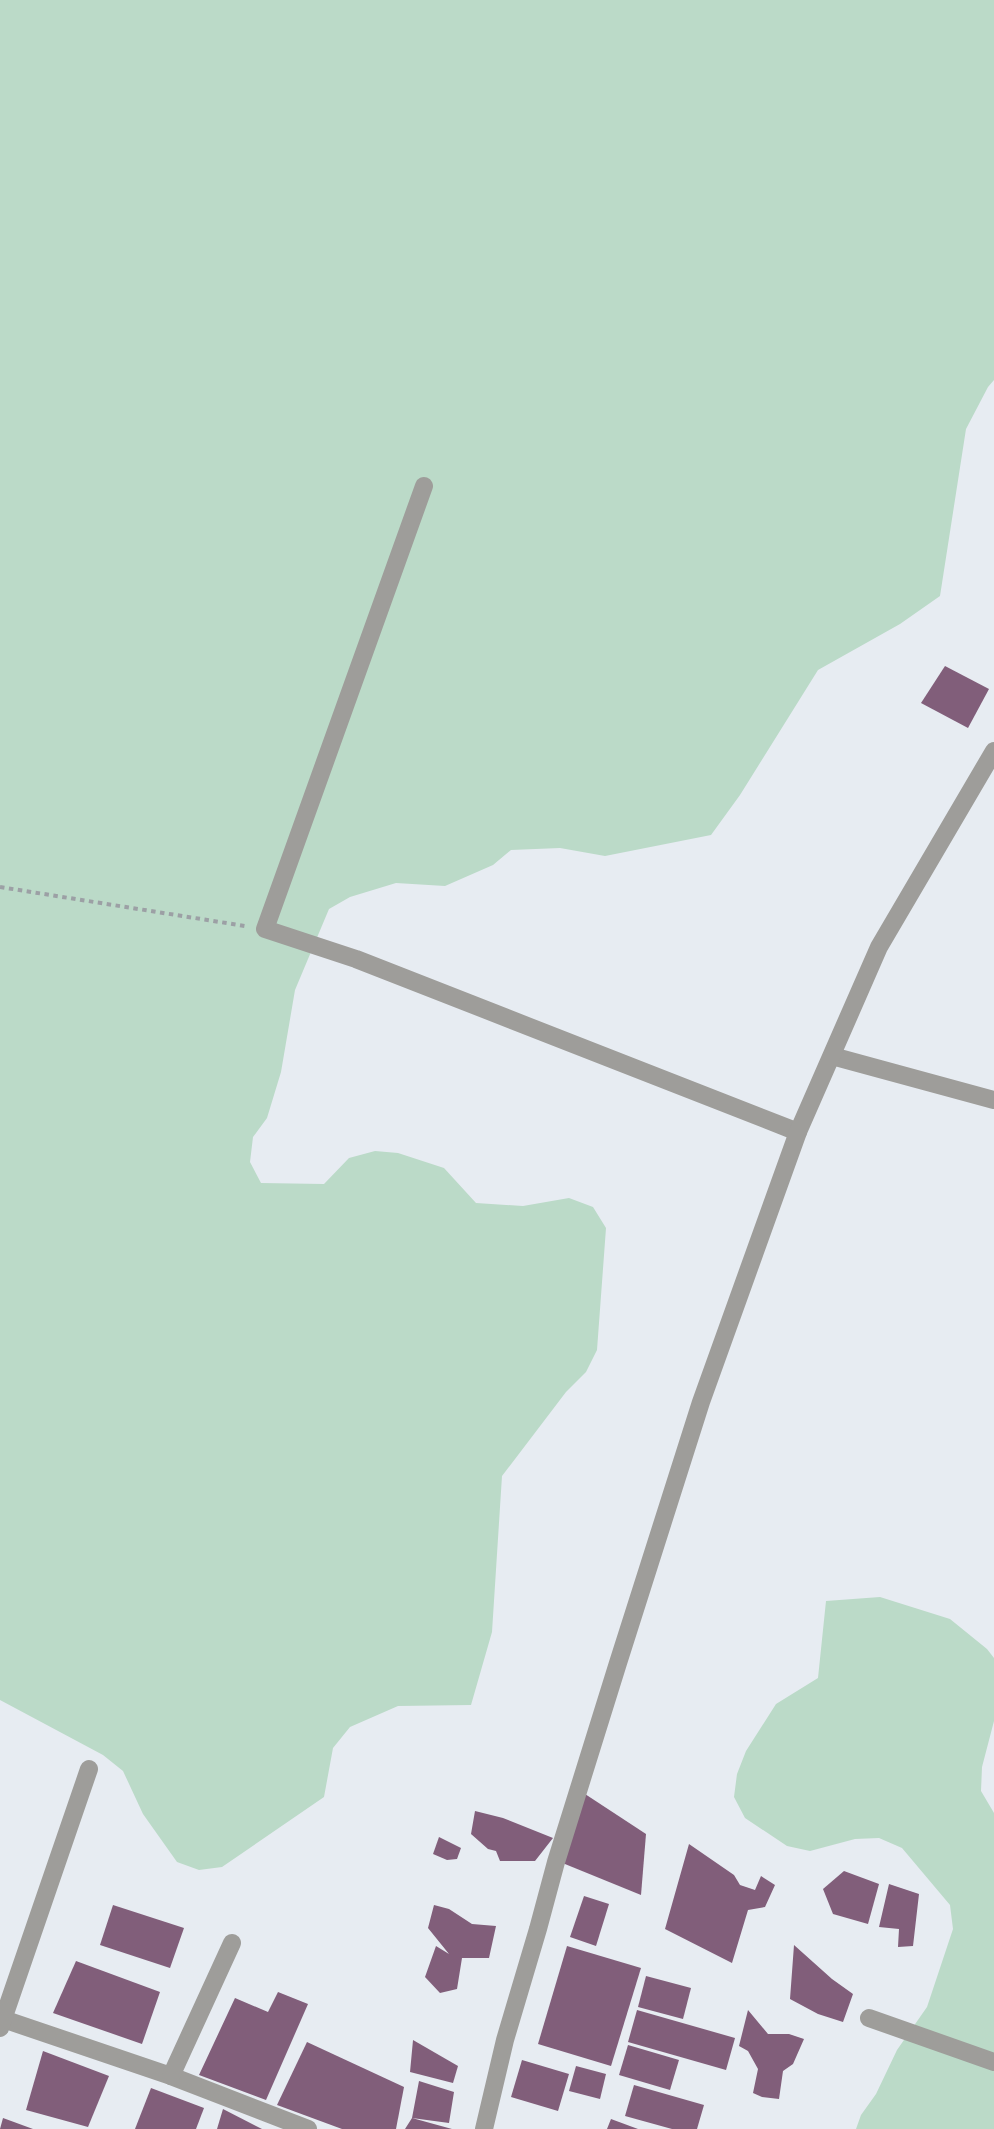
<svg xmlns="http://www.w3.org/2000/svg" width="994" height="2129" viewBox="0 0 994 2129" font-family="'Open Sans',sans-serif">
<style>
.green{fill:#bbdac8}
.building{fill:#815e7a}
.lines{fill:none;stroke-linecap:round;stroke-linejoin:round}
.path{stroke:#9ca0a5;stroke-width:4;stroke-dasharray:4.5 4.5;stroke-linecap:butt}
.minor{stroke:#9e9d9a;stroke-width:18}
</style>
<rect width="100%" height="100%" fill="#e7ecf2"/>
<g class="green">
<path d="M 0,0 L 994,0 L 994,380 L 988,387 L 966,429 L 940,596 L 900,624 L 818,670 L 740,795 L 711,835 L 605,856 L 560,848 L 511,850 L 493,865 L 445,886 L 396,883 L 350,897 L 329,909 L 295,990 L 281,1072 L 267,1118 L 253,1137 L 250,1162 L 261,1183 L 324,1184 L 349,1158 L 375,1151 L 398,1153 L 444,1168 L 476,1203 L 523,1206 L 569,1198 L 593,1207 L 606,1228 L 597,1350 L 586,1372 L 566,1392 L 502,1476 L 492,1632 L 471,1705 L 398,1706 L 350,1727 L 333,1748 L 324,1797 L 222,1867 L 199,1870 L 177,1862 L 143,1814 L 123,1771 L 103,1755 L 0,1700 Z"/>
<path d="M 880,1597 L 950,1619 L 987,1649 L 994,1658 L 994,1721 L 982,1767 L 981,1791 L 994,1813 L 994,2129 L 856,2129 L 861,2115 L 876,2094 L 897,2050 L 927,2007 L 953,1929 L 950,1905 L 902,1848 L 879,1838 L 855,1839 L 810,1851 L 787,1846 L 745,1818 L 734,1797 L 737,1774 L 746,1751 L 776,1704 L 818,1678 L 826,1601 Z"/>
</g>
<g class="building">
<path d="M 945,666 L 989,689 L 968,728 L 921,703 Z"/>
<path d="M 585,1794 L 646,1834 L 641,1895 L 560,1862 Z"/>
<path d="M 475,1811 L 503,1818 L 553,1838 L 535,1861 L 500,1861 L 496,1851 L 488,1849 L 471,1834 Z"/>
<path d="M 439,1837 L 461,1848 L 457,1859 L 447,1860 L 433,1854 Z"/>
<path d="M 689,1844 L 734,1875 L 740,1885 L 755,1890 L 761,1876 L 775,1885 L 765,1907 L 748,1910 L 732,1963 L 665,1929 Z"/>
<path d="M 844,1871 L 879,1884 L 868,1924 L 833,1914 L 823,1889 Z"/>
<path d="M 889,1884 L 919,1894 L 913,1946 L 898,1947 L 899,1929 L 879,1927 Z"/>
<path d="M 584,1896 L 609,1904 L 596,1946 L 570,1937 Z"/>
<path d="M 113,1905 L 184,1928 L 170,1968 L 100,1945 Z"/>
<path d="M 434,1905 L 449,1909 L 472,1924 L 496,1926 L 489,1958 L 462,1958 L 457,1989 L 440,1993 L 425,1977 L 436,1946 L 449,1954 L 428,1928 Z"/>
<path d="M 794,1945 L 832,1979 L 853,1994 L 843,2022 L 818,2014 L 790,1999 Z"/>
<path d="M 567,1946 L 641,1968 L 611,2066 L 538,2044 Z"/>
<path d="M 76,1961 L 160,1992 L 142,2044 L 53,2013 Z"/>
<path d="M 646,1976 L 691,1988 L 683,2019 L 638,2007 Z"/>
<path d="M 278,1992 L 308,2004 L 266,2100 L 199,2075 L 235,1998 L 268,2012 Z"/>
<path d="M 637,2010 L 735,2038 L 726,2070 L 628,2042 Z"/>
<path d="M 748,2010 L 768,2034 L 789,2034 L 804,2039 L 793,2064 L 783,2071 L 779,2099 L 762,2097 L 753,2093 L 758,2069 L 748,2051 L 739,2046 Z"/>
<path d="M 413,2040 L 458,2066 L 453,2083 L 410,2072 Z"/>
<path d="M 307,2042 L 404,2087 L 396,2129 L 342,2129 L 277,2105 Z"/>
<path d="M 628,2045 L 679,2060 L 670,2090 L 619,2075 Z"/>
<path d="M 43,2051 L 109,2076 L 88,2127 L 26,2110 Z"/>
<path d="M 522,2060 L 569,2074 L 558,2111 L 511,2097 Z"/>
<path d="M 576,2066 L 606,2074 L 600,2099 L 569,2091 Z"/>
<path d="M 419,2081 L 454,2092 L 449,2123 L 412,2118 L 452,2129 L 405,2129 L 412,2118 Z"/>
<path d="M 634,2085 L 704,2105 L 697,2129 L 672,2129 L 625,2116 Z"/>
<path d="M 151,2088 L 204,2108 L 196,2129 L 135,2129 Z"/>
<path d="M 223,2109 L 262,2129 L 217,2129 Z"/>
<path d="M 3,2118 L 33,2129 L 0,2129 Z"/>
<path d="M 611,2119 L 638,2129 L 607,2129 Z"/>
</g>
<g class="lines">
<path class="path" d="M 0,887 L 245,926"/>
<g class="minor">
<path d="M 424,486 L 265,929 L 356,959 L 798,1132"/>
<path d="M 832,1056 L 994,1100"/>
<path d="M 869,2018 L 994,2062"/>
<path d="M 3,2019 L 171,2076 L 308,2129"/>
<path d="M 0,2028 L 89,1769"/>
<path d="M 171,2076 L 232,1943"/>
<path d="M 484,2129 L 505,2040 L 538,1929 L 556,1862 L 618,1663 L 701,1402 L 798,1132 L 879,947 L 994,751"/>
</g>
</g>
</svg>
